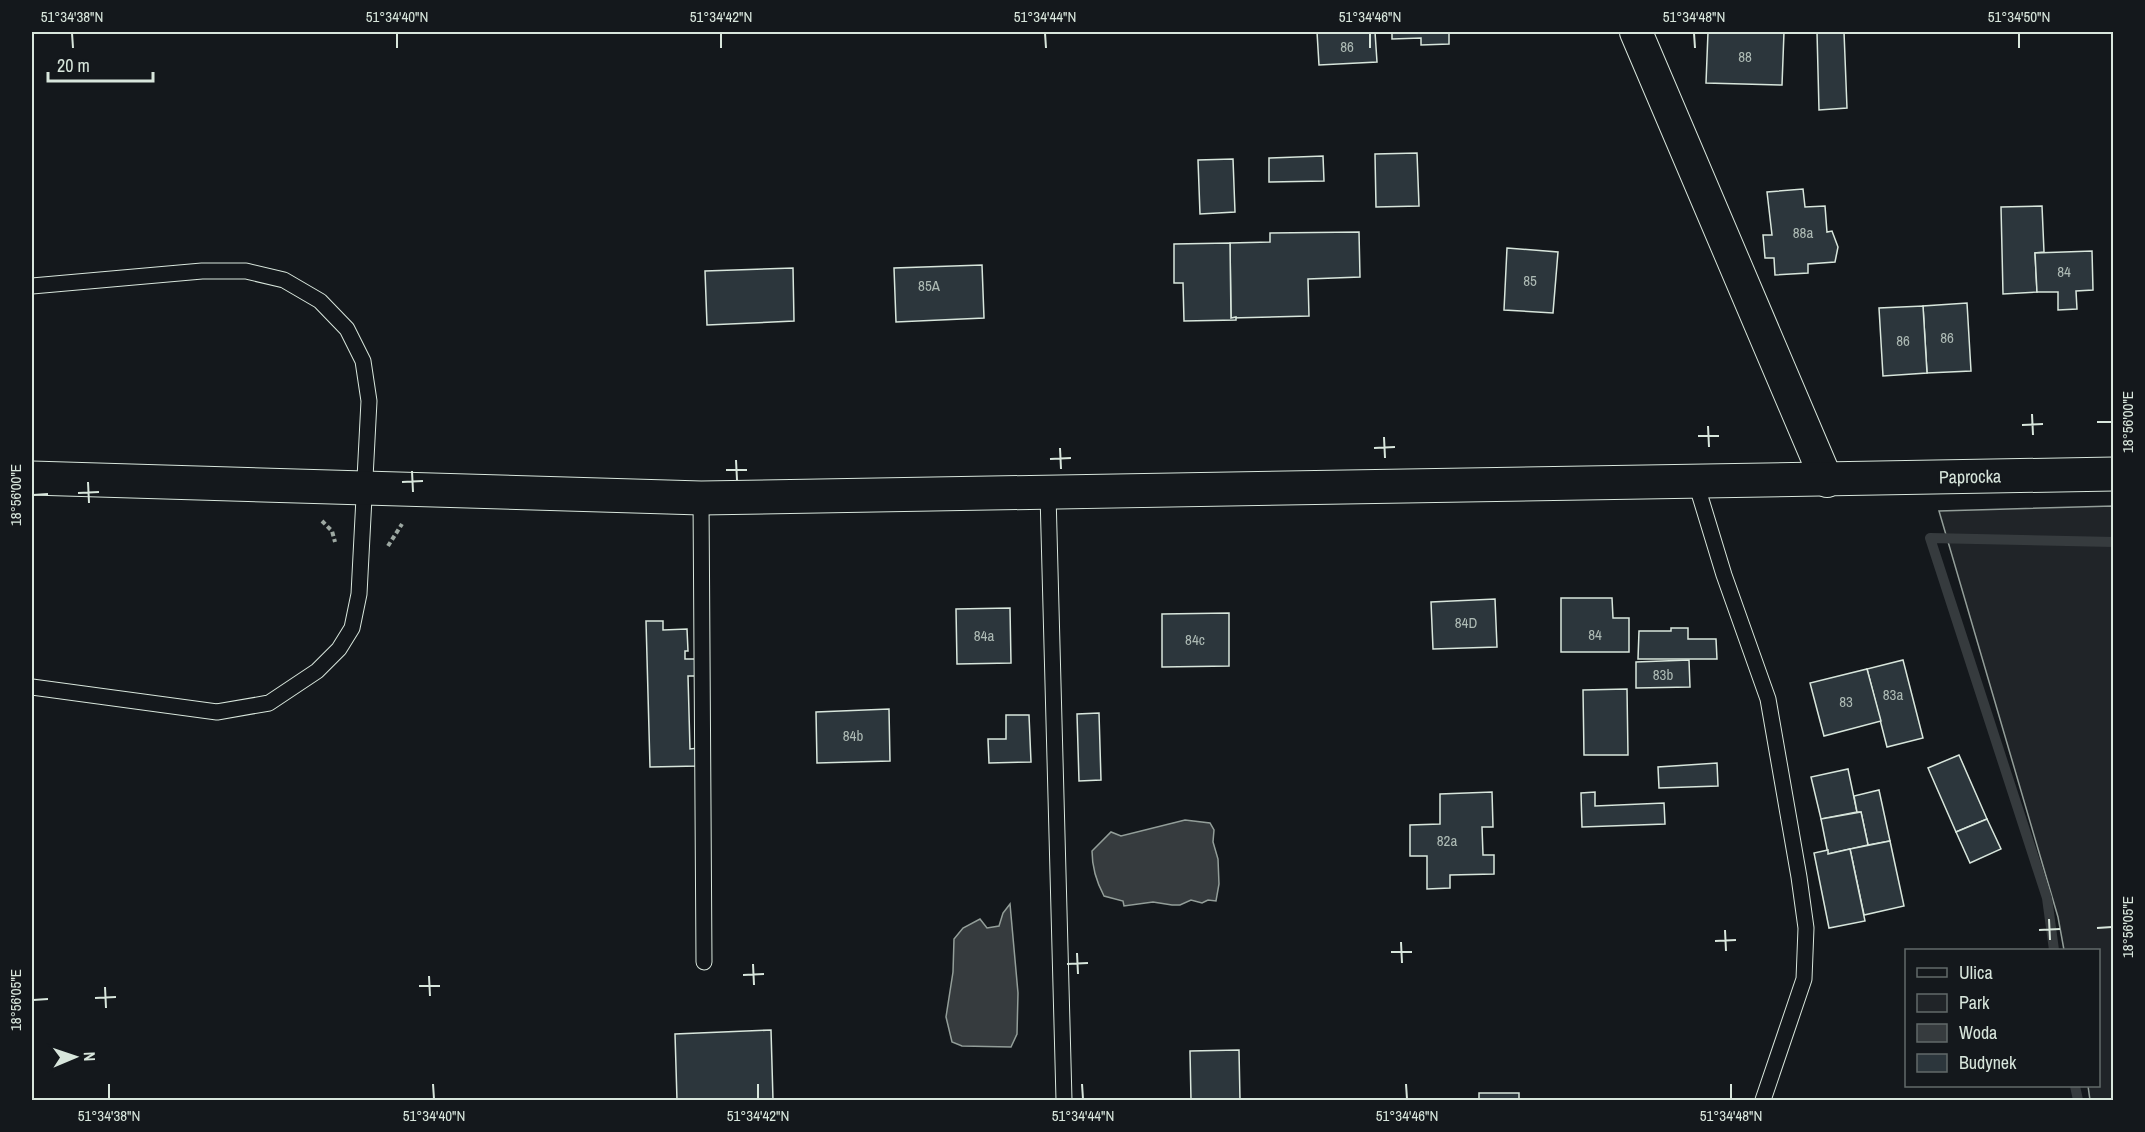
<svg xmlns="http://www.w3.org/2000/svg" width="2145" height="1132" viewBox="0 0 2145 1132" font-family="'Archivo Narrow',sans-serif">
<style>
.green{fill:#202428;stroke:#939e99;stroke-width:1.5}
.water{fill:#363b3e;stroke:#939e99;stroke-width:1.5}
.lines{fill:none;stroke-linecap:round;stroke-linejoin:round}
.stream{stroke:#363b3e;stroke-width:10}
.building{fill:#2c363c;stroke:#d8e6dc;stroke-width:1.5}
.service-casing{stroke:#d8e6dc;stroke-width:17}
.minor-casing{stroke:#d8e6dc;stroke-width:34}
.tertiary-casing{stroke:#d8e6dc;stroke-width:35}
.path{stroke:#9da8a2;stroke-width:4;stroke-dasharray:4.5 3;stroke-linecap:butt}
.service{stroke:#14181c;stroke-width:15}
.minor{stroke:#14181c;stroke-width:32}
.tertiary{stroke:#14181c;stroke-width:33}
.ticks{fill:none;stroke:#d8e6dc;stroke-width:2}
.labels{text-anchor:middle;stroke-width:4.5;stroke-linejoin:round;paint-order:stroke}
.number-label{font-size:15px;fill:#adbab4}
.street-label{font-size:18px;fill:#d8e6dc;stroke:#14181c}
.neatline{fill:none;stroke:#d8e6dc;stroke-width:2}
.ticks-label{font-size:15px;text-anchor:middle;fill:#d8e6dc}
</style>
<rect width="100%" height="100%" fill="#14181c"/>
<path class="green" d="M 2113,506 L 2114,1100 L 2090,1100 L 2088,1086 L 2098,1086 L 2098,950 L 2064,950 L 2058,917 L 1939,511 Z"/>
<g class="water">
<path d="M 1185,820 L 1210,823 L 1214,830 L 1213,842 L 1218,859 L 1219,884 L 1216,901 L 1208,900 L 1202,903 L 1191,900 L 1180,905 L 1172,905 L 1153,902 L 1124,906 L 1123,901 L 1104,896 C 1096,881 1092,868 1092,851 L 1111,832 L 1121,836 Z"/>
<path d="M 1010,904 L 1018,993 L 1017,1034 L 1011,1047 L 962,1046 L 952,1042 L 946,1017 L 953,972 L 954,939 L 963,928 L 980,919 L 987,928 L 999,926 L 1003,913 Z"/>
</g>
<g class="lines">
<g class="stream">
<path d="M 2054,950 L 2047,898 L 1930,538 L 2114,542"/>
<path d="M 2075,1086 L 2078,1100"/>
</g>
</g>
<g class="building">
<path d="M 1317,32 L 1375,32 L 1377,62 L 1319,65 Z"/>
<path d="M 1392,32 L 1449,32 L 1449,44 L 1421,45 L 1421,38 L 1392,39 Z"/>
<path d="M 1708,32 L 1784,32 L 1782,85 L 1706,83 Z"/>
<path d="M 1817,32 L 1844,32 L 1847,108 L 1819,110 Z"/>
<path d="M 1417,153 L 1419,206 L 1376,207 L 1375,154 Z"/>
<path d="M 1323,156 L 1324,181 L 1269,182 L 1269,158 Z"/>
<path d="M 1233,159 L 1235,212 L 1200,214 L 1198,160 Z"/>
<path d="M 1803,189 L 1805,207 L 1825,206 L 1827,232 L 1832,231 L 1838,247 L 1835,262 L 1808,264 L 1808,273 L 1775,275 L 1774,258 L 1765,258 L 1763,235 L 1772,235 L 1767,192 Z"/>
<path d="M 2042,206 L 2044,252 L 2035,253 L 2037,292 L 2003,294 L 2001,207 Z"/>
<path d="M 1359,232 L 1360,277 L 1308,279 L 1309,316 L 1231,318 L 1230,243 L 1270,242 L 1270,233 Z"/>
<path d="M 1230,243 L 1231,318 L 1236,317 L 1236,320 L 1184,321 L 1183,283 L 1174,283 L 1174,244 Z"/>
<path d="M 1507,248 L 1558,252 L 1553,313 L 1504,310 Z"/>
<path d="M 2092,251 L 2093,290 L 2076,291 L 2077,309 L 2058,310 L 2058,292 L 2037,292 L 2035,253 Z"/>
<path d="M 982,265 L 984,318 L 896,322 L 894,268 Z"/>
<path d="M 793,268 L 794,321 L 707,325 L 705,271 Z"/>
<path d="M 1967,303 L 1971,371 L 1927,373 L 1923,306 Z"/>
<path d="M 1923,306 L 1927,373 L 1883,376 L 1879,308 Z"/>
<path d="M 1561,598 L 1612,598 L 1613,618 L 1629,618 L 1629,652 L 1561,652 Z"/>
<path d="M 1495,599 L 1497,647 L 1433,649 L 1431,602 Z"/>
<path d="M 1010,608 L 1011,663 L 957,664 L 956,609 Z"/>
<path d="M 1229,613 L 1229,666 L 1162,667 L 1162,614 Z"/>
<path d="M 646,621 L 663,621 L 663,630 L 687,629 L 688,651 L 685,651 L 685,659 L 696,659 L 696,676 L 688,676 L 690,749 L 698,748 L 698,766 L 650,767 Z"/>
<path d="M 1671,628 L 1688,628 L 1688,639 L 1716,639 L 1717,659 L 1638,659 L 1639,631 L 1671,631 Z"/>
<path d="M 1689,660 L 1690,687 L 1636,688 L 1636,662 Z"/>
<path d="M 1903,660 L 1923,738 L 1887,747 L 1867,669 Z"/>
<path d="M 1867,669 L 1881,721 L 1824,736 L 1810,683 Z"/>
<path d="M 1627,689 L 1628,755 L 1584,755 L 1583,690 Z"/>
<path d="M 889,709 L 890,761 L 817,763 L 816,712 Z"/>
<path d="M 1099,713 L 1101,780 L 1079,781 L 1077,714 Z"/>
<path d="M 1006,715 L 1029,715 L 1031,762 L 989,763 L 988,739 L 1006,739 Z"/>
<path d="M 1959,755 L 1987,819 L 1956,832 L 1928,768 Z"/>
<path d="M 1717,763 L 1718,786 L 1659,788 L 1658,767 Z"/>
<path d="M 1848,769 L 1857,812 L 1821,819 L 1811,777 Z"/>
<path d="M 1879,790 L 1890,841 L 1868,845 L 1861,812 L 1857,812 L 1854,796 Z"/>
<path d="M 1492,792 L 1493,827 L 1482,827 L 1483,855 L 1494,855 L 1494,874 L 1450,875 L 1450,888 L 1427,889 L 1427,856 L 1410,856 L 1410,825 L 1440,824 L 1440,794 Z"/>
<path d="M 1595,792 L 1595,806 L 1664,803 L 1665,824 L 1582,827 L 1581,793 Z"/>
<path d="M 1861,812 L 1868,845 L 1828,854 L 1821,819 Z"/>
<path d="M 1987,819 L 2001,849 L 1970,863 L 1956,832 Z"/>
<path d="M 1890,841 L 1904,906 L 1864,915 L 1850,849 Z"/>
<path d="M 1850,849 L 1865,921 L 1829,928 L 1814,853 L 1828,850 L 1828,854 Z"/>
<path d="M 771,1030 L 773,1100 L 677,1100 L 675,1034 Z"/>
<path d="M 1239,1050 L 1240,1100 L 1191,1100 L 1190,1051 Z"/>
<rect x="1479" y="1093" width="40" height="7"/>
</g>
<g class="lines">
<g class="service-casing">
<g id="service">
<path d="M 32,286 L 202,271 L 246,271 L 284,280 L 320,301 L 347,329 L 363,361 L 369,401 L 359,594 L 352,628 L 339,649 L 317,671 L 269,703 L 217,712 L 32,687"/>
<path d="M 1696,483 L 1724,575 L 1768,699 L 1799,877 L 1806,928 L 1804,979 L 1763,1100"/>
<path d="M 1048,494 L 1064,1100"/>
<path d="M 701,498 L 704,962"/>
</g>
</g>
<g class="minor-casing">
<path id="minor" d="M 1636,32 L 1827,481"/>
</g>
<g class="tertiary-casing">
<path id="tertiary" d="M 32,478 L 701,498 L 2114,474"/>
</g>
<g class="path">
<path d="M 322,521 L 332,531 L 335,542"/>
<path d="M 388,546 L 402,524"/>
</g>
<use href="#service" class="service"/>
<use href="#minor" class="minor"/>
<use href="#tertiary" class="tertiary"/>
</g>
<path class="ticks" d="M 72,33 L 73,48M 397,33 L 397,48M 721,33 L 721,48M 1045,33 L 1046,48M 1370,33 L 1370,48M 1694,33 L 1695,48M 2019,33 L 2019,48M 2032,414 L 2033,435M 2097,422 L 2112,422M 2022,425 L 2043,424M 1708,426 L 1709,447M 1698,436 L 1719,436M 1384,437 L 1385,458M 1060,448 L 1061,469M 1374,448 L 1395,447M 1050,459 L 1071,458M 736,460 L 737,480M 726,470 L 747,470M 412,471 L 413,492M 88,482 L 89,503M 402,482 L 423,481M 78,493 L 99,492M 33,495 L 48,494M 2049,919 L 2050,940M 2097,928 L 2112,927M 1725,930 L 1726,951M 2039,930 L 2060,929M 1715,941 L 1736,940M 1401,942 L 1402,963M 1391,952 L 1412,952M 1077,953 L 1078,974M 753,964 L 754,985M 1067,964 L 1088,963M 743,975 L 764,974M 429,976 L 430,996M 419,986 L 440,986M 105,987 L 106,1008M 95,998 L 116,997M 33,1000 L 48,999M 109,1084 L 109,1099M 433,1084 L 434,1099M 758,1084 L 758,1099M 1082,1084 L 1083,1099M 1406,1084 L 1407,1099M 1731,1084 L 1731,1099"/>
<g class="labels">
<g class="number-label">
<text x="1347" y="52">86</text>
<text x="1745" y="62">88</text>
<text x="1803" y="238">88a</text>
<text x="2064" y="277">84</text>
<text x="1530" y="286">85</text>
<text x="929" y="291">85A</text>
<text x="1947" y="343">86</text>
<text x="1903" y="346">86</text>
<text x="1466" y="628">84D</text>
<text x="1595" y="640">84</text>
<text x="984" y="641">84a</text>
<text x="1195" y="645">84c</text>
<text x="1663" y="680">83b</text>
<text x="1893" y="700">83a</text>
<text x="1846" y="707">83</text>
<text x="853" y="741">84b</text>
<text x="1447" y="846">82a</text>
</g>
<g class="street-label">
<text transform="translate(1970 477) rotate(-1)" y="6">Paprocka</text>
</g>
</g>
<rect width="2145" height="1132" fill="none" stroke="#14181c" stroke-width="66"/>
<rect x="1905" y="949" width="195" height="138" fill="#14181c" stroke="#626a69" stroke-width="1.5"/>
<rect x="1917" y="968" width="30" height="9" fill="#14181c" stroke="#626a69" stroke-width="1.5"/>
<text x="1959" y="979" font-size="18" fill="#d8e6dc">Ulica</text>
<rect x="1917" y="994" width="30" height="18" fill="#202428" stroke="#626a69" stroke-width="1.5"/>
<text x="1959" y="1009" font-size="18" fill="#d8e6dc">Park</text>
<rect x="1917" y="1024" width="30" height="18" fill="#363b3e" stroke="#626a69" stroke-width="1.5"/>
<text x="1959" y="1039" font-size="18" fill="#d8e6dc">Woda</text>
<rect x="1917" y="1054" width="30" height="18" fill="#2c363c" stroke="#626a69" stroke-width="1.5"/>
<text x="1959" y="1069" font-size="18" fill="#d8e6dc">Budynek</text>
<g transform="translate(75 1057) rotate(88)" stroke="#14181c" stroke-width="4.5" paint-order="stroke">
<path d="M0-4.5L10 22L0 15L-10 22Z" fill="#d8e6dc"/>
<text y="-9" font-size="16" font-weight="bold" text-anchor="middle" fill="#d8e6dc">N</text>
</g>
<path d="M48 72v9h105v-9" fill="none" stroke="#d8e6dc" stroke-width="3"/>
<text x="57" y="72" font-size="18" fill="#d8e6dc" stroke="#14181c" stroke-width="4.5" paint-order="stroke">20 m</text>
<rect x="33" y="33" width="2079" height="1066" class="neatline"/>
<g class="ticks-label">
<text x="72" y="22">51°34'38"N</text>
<text x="397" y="22">51°34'40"N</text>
<text x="721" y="22">51°34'42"N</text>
<text x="1045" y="22">51°34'44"N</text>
<text x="1370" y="22">51°34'46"N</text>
<text x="1694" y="22">51°34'48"N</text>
<text x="2019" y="22">51°34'50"N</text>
<text transform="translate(2128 422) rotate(-90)" y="5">18°56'00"E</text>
<text transform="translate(16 495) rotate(-90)" y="5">18°56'00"E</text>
<text transform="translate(2128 927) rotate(-90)" y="5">18°56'05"E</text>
<text transform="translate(16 1000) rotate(-90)" y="5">18°56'05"E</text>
<text x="109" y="1121">51°34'38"N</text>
<text x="434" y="1121">51°34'40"N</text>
<text x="758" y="1121">51°34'42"N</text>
<text x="1083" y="1121">51°34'44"N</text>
<text x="1407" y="1121">51°34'46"N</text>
<text x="1731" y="1121">51°34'48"N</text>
</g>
</svg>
